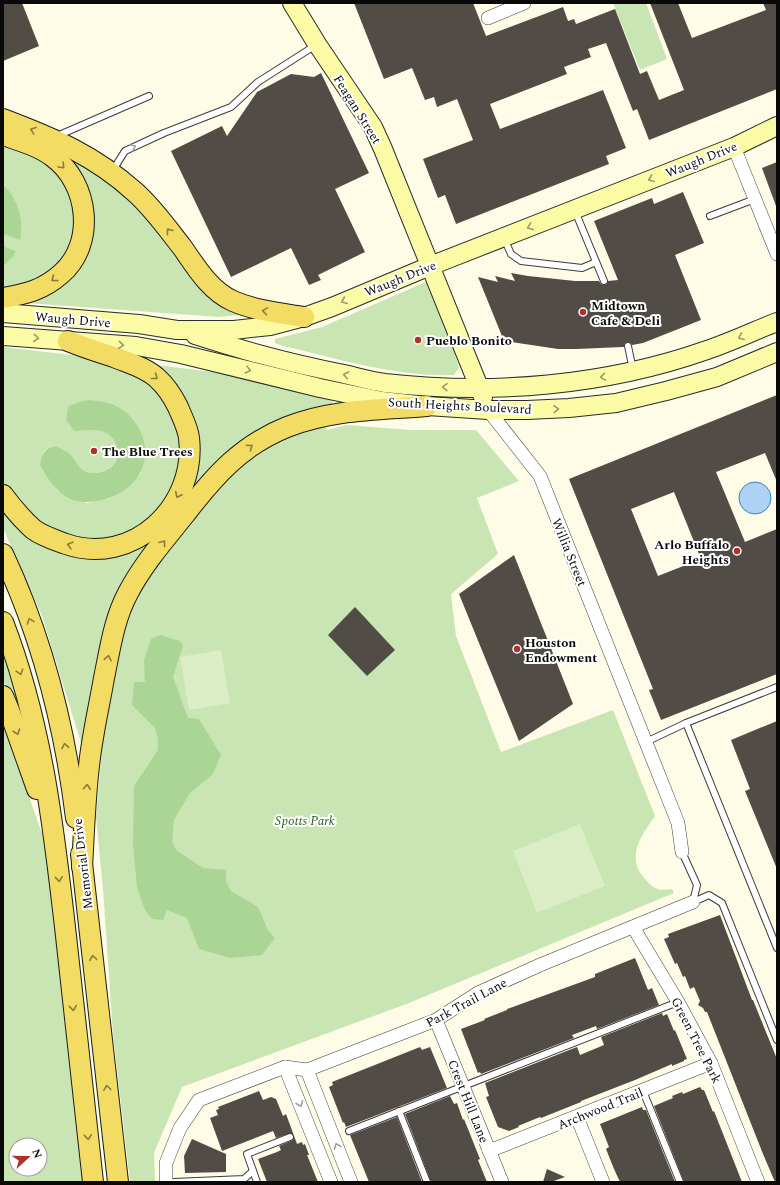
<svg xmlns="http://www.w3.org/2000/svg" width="780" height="1185" viewBox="0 0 780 1185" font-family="Spectral,serif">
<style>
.green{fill:#c9e5b4;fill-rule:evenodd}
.forest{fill:#abd594}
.pitch{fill:#dbedc5}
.water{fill:#aed3f2;stroke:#3981c6}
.building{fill:#514c46;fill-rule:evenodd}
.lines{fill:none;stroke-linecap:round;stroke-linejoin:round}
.lane-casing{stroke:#3c3c3c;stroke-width:8}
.street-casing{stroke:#3c3c3c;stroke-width:14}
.secondary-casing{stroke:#2b2b2b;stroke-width:20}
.primary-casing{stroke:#1a1a1a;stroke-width:22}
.lane{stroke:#fff;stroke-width:6}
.street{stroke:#fff;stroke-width:13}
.secondary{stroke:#fbfaa5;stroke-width:18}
.primary{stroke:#f2dc63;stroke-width:20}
.oneway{stroke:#897d3a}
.oneway2{stroke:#9d9d9d}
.oneway3{stroke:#9a9a67}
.poi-dot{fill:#b1302a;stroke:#fff;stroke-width:1.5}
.labels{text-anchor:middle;stroke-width:4;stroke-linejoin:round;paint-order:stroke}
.street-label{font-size:13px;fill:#090909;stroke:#fff}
.poi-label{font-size:13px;font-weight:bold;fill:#090909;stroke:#fff;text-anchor:start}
.park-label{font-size:13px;font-style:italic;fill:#255c1e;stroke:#fff}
</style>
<rect width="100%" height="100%" fill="#fefce7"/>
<g class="green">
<path d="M 613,3 L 646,3 L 667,59 L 640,70 Z"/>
<path d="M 42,141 L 107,176 L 240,313 L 238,315 L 219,317 L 27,303 L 90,228 Z"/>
<path d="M 3,142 L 56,167 L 77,207 L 72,247 L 47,277 L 3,292 L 3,267 L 13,257 L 16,251 L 3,246 L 3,234 L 20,239 L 15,200 L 3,185 Z"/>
<path d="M 426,282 L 455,354 L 459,368 L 454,375 C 396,377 339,359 283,346 L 275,343 L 275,339 L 322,327 Z"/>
<path d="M 3,347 L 106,359 L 157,385 L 182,428 L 181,477 L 152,520 L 110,540 L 61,537 L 25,512 L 3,484 ZM 82,401 C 108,401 114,404 134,420 L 141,473 L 126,488 L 108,499 L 87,503 L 57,490 L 40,465 C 42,453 43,449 55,446 C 60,448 65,450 69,453 C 76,460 79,469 88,473 C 92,474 96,472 100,472 C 122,468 123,440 104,431 C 97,428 82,431 74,431 L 66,420 L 68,406 Z"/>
<path d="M 157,365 L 220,373 L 330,400 L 333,402 L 332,405 L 293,416 L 145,554 L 83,746 L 81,743 L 42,616 L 3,528 L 3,504 L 30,533 L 126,549 L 193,476 L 157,368 Z"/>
<path d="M 322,422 L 327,430 L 346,425 L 411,430 L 476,430 L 519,481 L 477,498 L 498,554 L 451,594 L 456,636 L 501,752 L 613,710 L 655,816 C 641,836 625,857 645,879 C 655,890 658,891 672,889 L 674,893 L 409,1003 L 182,1087 L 154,1153 L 155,1182 L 130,1182 L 113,1034 L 103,889 L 96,817 L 104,724 L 122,618 L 148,573 L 223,478 L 260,446 Z"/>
<path d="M 3,650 L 18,699 L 16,702 L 14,701 L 3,681 Z"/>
<path d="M 3,723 L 45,842 L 82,1182 L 3,1182 ZM 16,1145 L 40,1145 L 40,1169 L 16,1169 Z"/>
</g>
<g class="forest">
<path d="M 3,185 C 18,198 24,220 20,240 L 3,234 Z"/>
<path d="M 3,246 L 16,251 L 13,257 L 3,267 Z"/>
<path d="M 90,400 C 97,401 107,402 114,405 C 138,416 153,445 141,471 C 130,496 88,511 65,496 C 54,489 46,476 40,465 C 41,454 45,448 55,446 C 60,448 65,450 69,453 C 76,460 81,473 91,473 C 109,474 122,462 116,445 C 114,439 110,434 104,432 C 97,428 82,431 74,431 L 66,420 L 68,406 L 82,401 Z"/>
<path d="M 160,635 L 180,641 L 183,646 L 173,677 L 188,718 L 199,719 L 221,755 L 213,774 L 190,793 L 179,811 L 174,820 L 172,841 L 176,850 L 203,868 L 226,870 L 226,881 L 231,891 L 258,907 L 268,930 L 275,938 L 262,955 L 230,958 L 199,949 L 187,918 L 167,910 L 163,920 L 152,919 L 145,910 L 137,888 L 133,844 L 134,786 L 158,750 L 158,739 L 155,728 L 132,705 L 134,682 L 145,682 L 144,660 L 151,639 Z"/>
</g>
<g class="pitch">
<path d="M 221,650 L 230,703 L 189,710 L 180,657 Z"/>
<path d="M 580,824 L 605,886 L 537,913 L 513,851 Z"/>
</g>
<circle class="water" cx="755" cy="498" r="16"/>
<g class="building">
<path d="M 3,3 L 22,3 L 39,46 L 3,61 Z"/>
<path d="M 354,3 L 473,3 L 486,36 L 563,7 L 568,21 L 574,19 L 576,24 L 615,9 L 640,74 L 647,71 L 659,100 L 684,90 L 650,3 L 678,3 L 692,38 L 766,10 L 763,3 L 777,3 L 777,89 L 649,140 L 637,109 L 633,111 L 606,43 L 588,49 L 591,57 L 564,67 L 567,74 L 490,104 L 500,129 L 603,90 L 626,148 L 606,156 L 609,164 L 456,224 L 445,195 L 438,198 L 423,159 L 473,140 L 457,99 L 437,107 L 434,97 L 425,100 L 412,68 L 384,79 Z"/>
<path d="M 321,73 L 369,173 L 335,189 L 365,252 L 318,275 L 321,280 L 309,285 L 291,248 L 231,277 L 171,151 L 222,126 L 227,136 L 257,92 L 291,74 L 314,77 Z"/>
<path d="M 777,162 L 777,206 L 776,206 L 762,168 Z"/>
<path d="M 683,192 L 704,243 L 675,255 L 701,320 L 643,343 L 632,345 L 631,343 L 627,342 L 625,343 L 624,347 L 622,347 L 577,349 L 558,349 L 504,341 L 478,277 L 498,282 L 495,276 L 515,281 L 511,273 L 528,276 L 575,281 L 599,281 L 601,284 L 604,285 L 607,284 L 608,281 L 618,280 L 594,221 L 652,198 L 654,204 Z"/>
<path d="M 777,395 L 777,482 L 765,453 L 716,472 L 745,542 L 777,529 L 777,674 L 661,720 L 649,690 L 653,689 L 569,479 ZM 674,492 L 701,559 L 658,576 L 631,509 Z"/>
<path d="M 514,555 L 573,704 L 519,741 L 459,594 Z"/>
<path d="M 355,607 L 395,650 L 367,676 L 328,635 Z"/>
<path d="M 777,721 L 777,869 L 745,791 L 750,789 L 731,740 Z"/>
<path d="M 720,915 L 752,1000 L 753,1000 L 777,1059 L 777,1182 L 775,1182 L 763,1154 L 707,1012 L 705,1012 L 703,1008 L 698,1005 L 700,1001 L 694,987 L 690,989 L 685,976 L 683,977 L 677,963 L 675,964 L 664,939 L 669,937 L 668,934 Z"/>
<path d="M 635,958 L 648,990 L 652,988 L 659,1005 L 597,1029 L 596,1026 L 572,1035 L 574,1038 L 481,1074 L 480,1072 L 478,1073 L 461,1029 L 485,1020 L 484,1019 L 507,1010 L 507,1009 L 595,977 L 595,974 Z"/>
<path d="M 662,1013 L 663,1016 L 667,1014 L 674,1031 L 675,1030 L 687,1059 L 684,1060 L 684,1061 L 672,1066 L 672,1064 L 635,1080 L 581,1101 L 581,1102 L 541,1118 L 540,1117 L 518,1126 L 519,1127 L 509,1131 L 498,1127 L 486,1097 L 489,1096 L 485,1083 L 577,1047 L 580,1055 L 604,1045 L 601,1037 Z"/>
<path d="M 420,1047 L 422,1050 L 430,1047 L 447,1088 L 346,1127 L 344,1122 L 343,1123 L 329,1087 L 333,1085 L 332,1082 Z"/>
<path d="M 700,1087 L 702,1090 L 704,1090 L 713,1112 L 714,1111 L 742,1182 L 684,1182 L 654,1106 L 673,1098 L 672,1096 L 682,1092 L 683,1094 Z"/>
<path d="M 259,1091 L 263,1100 L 271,1097 L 276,1099 L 283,1116 L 286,1114 L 297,1144 L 302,1142 L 303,1145 L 305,1144 L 309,1155 L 307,1155 L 318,1182 L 267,1182 L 258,1159 L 277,1152 L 281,1150 L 279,1146 L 293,1140 L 294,1136 L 291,1133 L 276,1138 L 273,1131 L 222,1151 L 210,1118 L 218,1115 L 216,1110 L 219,1109 L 218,1107 Z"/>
<path d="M 450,1096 L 454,1104 L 457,1103 L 463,1120 L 464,1119 L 480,1159 L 478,1160 L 487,1182 L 431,1182 L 405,1114 Z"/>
<path d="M 642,1107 L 643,1110 L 646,1110 L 675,1182 L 620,1182 L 614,1169 L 606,1149 L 609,1147 L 600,1124 Z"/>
<path d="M 397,1117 L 422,1182 L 369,1182 L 350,1135 Z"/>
<path d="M 192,1139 L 226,1154 L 226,1172 L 185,1173 L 184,1156 Z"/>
<path d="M 547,1169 L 565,1177 L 551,1182 L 543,1182 Z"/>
</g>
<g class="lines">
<g class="lane-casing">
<g id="lane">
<path d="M 57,136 L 149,96"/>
<path d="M 113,170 L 125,151 L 164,133 L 231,107 L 258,82 L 316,45"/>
<path d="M 575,211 L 604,281"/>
<path d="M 710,216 L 755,199"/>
<path d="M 504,238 L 511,254 L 521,261 L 582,268 L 596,262"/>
<path d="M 628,346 L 633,370"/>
<path d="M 686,723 L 777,948"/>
<path d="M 646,742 L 686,723 L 777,687"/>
<path d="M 682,852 L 697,885 L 693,902"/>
<path d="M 693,902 L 709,895 L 722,903 L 777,1040"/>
<path d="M 643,1091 L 680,1182"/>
<path d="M 399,1111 L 427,1182"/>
<path d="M 349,1131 L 678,1002"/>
<path d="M 174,1182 L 244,1179 L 253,1171"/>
<path d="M 257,1182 L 247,1154 L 290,1137"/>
</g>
</g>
<g class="street-casing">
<g id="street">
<path d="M 488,18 L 524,3"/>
<path d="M 734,147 L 777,254"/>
<path d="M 488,410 L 540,476 L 678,823 L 682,852"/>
<path d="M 633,927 L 678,1002 L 711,1063 L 758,1182"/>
<path d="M 436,1020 L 502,1182"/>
<path d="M 285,1067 L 331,1182"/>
<path d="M 307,1070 L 351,1182"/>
<path d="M 577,1117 L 603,1182"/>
<path d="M 489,1151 L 711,1063"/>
<path d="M 166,1182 L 166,1163 L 180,1128 L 199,1100 L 285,1067 L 307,1070 L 436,1020 L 478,993 L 540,965 L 693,902"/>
</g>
</g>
<g class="secondary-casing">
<g id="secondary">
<path d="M 292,3 L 317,44 L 373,127 L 383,149 L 483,397"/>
<path d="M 3,313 L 139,324 L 177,330 L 234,330 L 270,326 L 304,317 L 332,307 L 430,266 L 734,147 L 777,126"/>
<path d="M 195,335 C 244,351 293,364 344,374 C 357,377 371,381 385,383 C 492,395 605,386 707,350 C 731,342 754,331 777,322"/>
<path d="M 3,336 L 136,346 L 181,354 L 320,388 L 382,401 L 427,406 L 488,410 L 527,410 L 569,408 L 616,403 L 666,391 L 717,377 L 777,352"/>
</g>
</g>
<g class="primary-casing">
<g id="primary">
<path d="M 3,119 C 53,138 94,155 135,192 C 153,208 167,228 182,247 C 196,267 210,291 233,301 C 256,311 280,313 304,317"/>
<path d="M 3,135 C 20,141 39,146 53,157 C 89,183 96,244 61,274 C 43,290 26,294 3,298"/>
<path d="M 3,495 C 12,507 22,519 33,529 C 42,536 55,540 66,544 C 133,567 197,506 189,438 C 188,428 182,417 178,407 C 173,397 166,386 157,378 C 145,367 128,363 114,357 C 98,352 83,347 68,341"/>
<path d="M 3,554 C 42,637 65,728 76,818"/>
<path d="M 3,622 C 42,723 54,829 66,936 C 75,1018 84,1100 93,1182"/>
<path d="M 3,696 L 9,710 L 37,789"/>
<path d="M 81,854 L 118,1182"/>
<path d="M 82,867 C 84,834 85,799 89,766 C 92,736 99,707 104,678 C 110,649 114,619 128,593 C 143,564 166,538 186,513 C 215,475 242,445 287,427 C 332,409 380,410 427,406"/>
</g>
</g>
<use href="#lane" class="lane"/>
<use href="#street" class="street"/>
<use href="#secondary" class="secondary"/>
<use href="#primary" class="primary"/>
</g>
<defs><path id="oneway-chevron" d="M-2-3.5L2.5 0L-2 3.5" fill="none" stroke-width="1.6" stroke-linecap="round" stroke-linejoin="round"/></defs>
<g class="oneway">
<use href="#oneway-chevron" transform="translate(33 130) rotate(-160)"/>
<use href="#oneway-chevron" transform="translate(62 166) rotate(47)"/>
<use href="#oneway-chevron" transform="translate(169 231) rotate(-128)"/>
<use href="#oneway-chevron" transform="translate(54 279) rotate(143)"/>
<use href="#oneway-chevron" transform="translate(265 311) rotate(-171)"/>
<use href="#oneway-chevron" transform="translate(155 377) rotate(38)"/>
<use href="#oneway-chevron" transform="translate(250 447) rotate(-34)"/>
<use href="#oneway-chevron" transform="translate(178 495) rotate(116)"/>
<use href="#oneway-chevron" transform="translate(163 543) rotate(-53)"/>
<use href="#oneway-chevron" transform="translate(70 545) rotate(-164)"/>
<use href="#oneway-chevron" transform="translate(30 621) rotate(-110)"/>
<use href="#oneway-chevron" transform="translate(108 658) rotate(-79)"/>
<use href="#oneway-chevron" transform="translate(20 672) rotate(72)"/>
<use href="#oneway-chevron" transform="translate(17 732) rotate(71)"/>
<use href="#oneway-chevron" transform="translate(65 746) rotate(-101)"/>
<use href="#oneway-chevron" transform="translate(87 787) rotate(-86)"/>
<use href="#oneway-chevron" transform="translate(59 879) rotate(84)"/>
<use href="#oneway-chevron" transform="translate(93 958) rotate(-97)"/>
<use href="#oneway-chevron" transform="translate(73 1008) rotate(84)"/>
<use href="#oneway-chevron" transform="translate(107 1088) rotate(-97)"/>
<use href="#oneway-chevron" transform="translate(88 1137) rotate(84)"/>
</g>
<g class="oneway2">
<use href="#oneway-chevron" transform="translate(133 147) rotate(-25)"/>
<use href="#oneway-chevron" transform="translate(300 1104) rotate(68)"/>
<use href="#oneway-chevron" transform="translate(337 1146) rotate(-111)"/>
</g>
<g class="oneway3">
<use href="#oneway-chevron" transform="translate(651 179) rotate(159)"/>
<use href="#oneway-chevron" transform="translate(530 227) rotate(159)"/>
<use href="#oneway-chevron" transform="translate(344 301) rotate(157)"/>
<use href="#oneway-chevron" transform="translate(741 337) rotate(158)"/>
<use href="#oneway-chevron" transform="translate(36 338) rotate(5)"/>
<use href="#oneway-chevron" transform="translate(121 345) rotate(5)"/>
<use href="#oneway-chevron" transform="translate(248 370) rotate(14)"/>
<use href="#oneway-chevron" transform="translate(346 375) rotate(-169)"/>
<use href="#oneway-chevron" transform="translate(603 377) rotate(171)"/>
<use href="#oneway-chevron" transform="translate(445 387) rotate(-179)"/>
<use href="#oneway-chevron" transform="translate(556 409) rotate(-3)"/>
</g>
<g class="poi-dot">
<circle cx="583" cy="312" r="4"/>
<circle cx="418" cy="340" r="4"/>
<circle cx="94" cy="451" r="4"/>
<circle cx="737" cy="551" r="4"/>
<circle cx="517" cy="649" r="4"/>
</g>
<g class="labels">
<g class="street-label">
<text transform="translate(358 109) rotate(58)" y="5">Feagan Street</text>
<text transform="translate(701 159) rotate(-22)" y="5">Waugh Drive</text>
<text transform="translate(400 278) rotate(-22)" y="5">Waugh Drive</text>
<text transform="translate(73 319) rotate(5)" y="5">Waugh Drive</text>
<text transform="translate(460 405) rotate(3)" y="5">South Heights Boulevard</text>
<text transform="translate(570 552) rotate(68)" y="5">Willia Street</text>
<text transform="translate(82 864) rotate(-97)" y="5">Memorial Drive</text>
<text transform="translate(466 1002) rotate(-28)" y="5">Park Trail Lane</text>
<text transform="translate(697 1040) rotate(63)" y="5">Green Tree Park</text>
<text transform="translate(469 1101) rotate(68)" y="5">Crest Hill Lane</text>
<text transform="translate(600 1108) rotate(-22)" y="5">Archwood Trail</text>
</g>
<g class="poi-label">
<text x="591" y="310">Midtown<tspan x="591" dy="15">Cafe &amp; Deli</tspan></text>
<text x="426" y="345">Pueblo Bonito</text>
<text x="102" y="456">The Blue Trees</text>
<text x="729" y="549" text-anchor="end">Arlo Buffalo<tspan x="729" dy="15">Heights</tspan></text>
<text x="525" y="647">Houston<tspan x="525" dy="15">Endowment</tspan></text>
</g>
<g class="park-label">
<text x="305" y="825">Spotts Park</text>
</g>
</g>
<rect width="780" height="1185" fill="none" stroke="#090909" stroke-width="8"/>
<g transform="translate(28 1157) rotate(69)"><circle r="19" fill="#ffffff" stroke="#9d9d9d"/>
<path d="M0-3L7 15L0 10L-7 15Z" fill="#b1302a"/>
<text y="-6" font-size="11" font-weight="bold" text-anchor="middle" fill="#090909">N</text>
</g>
</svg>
